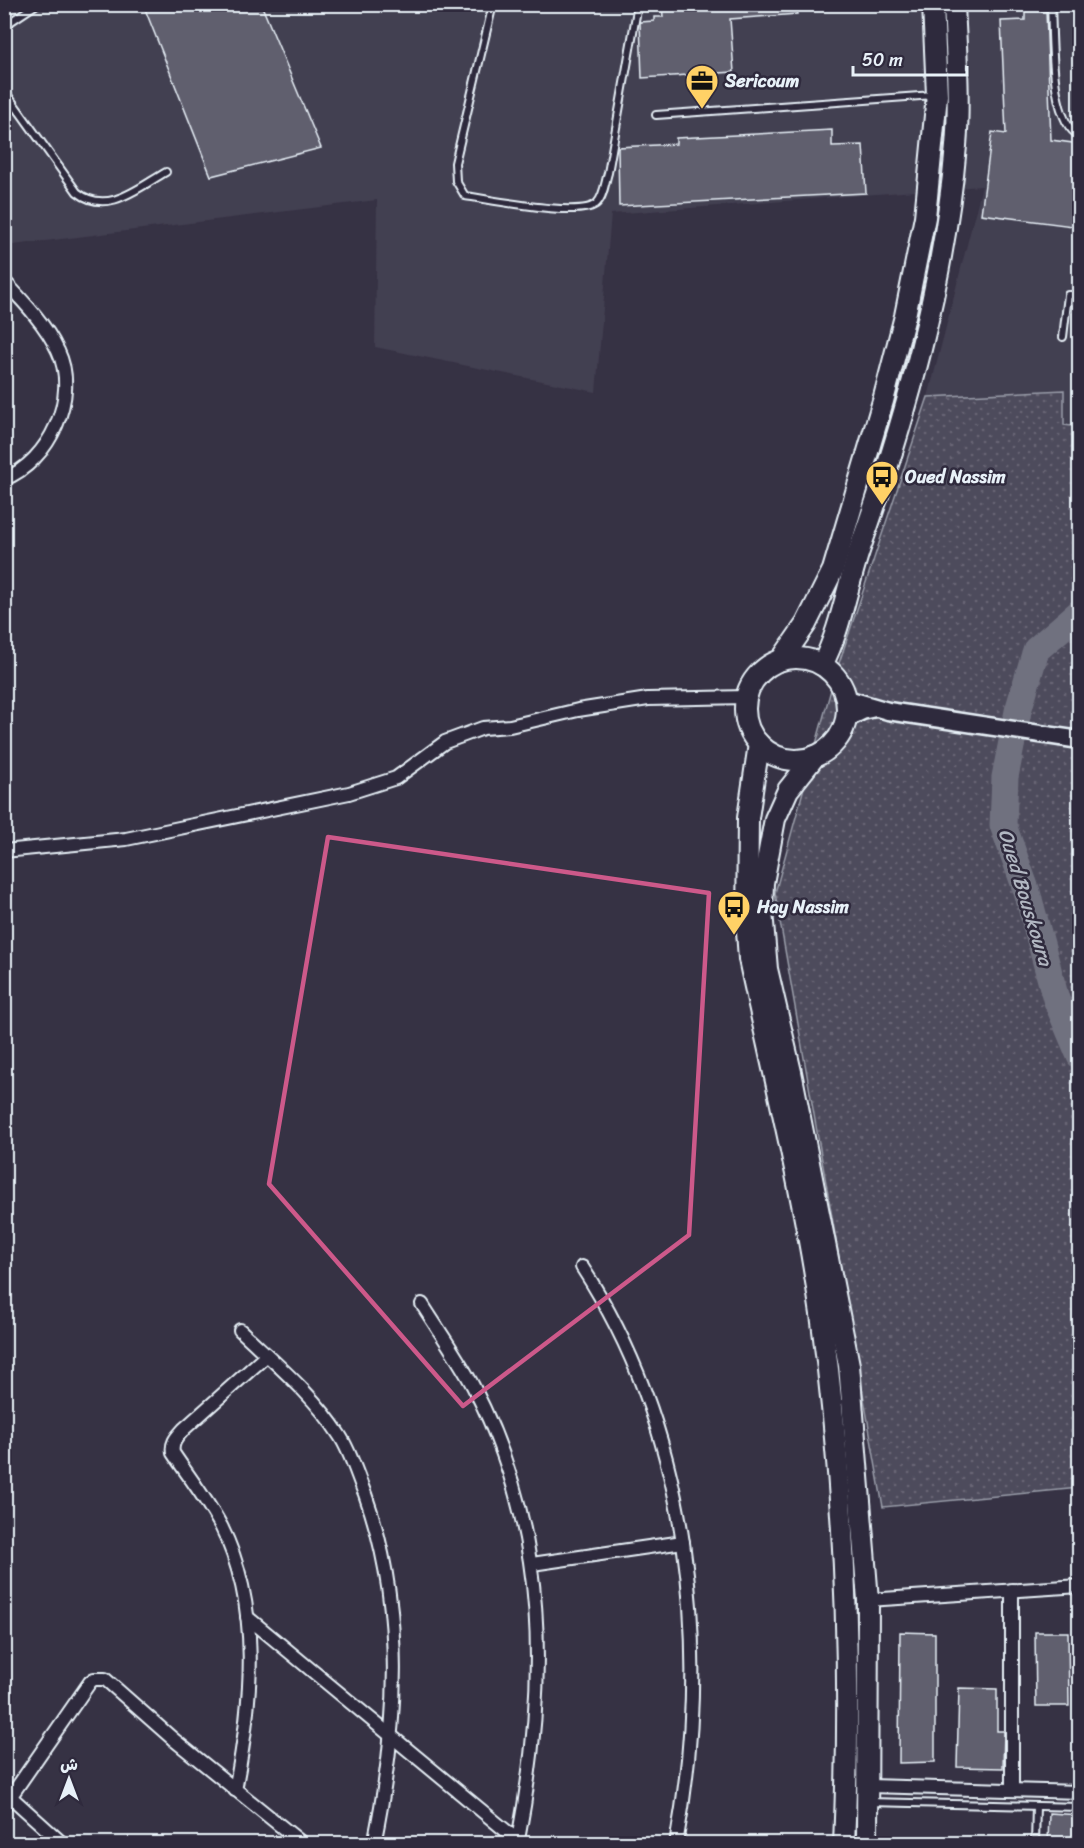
<svg xmlns="http://www.w3.org/2000/svg" width="1084" height="1848" viewBox="0 0 1084 1848" font-family="Sriracha,'Playpen Sans Arabic',sans-serif">
<style>
.built{fill:#433f51}
.grass{fill:url(#grass-dots);stroke:#9a9eaa;stroke-width:1.5}
.lines{fill:none;stroke-linecap:round;stroke-linejoin:round}
.river{stroke:#70717f;stroke-width:27}
.building{fill:#605e6e;stroke:#e8f1f8;stroke-width:1.5}
.lane-casing{stroke:#e8f1f8;stroke-width:10}
.street-casing{stroke:#e8f1f8;stroke-width:16}
.secondary-casing{stroke:#e8f1f8;stroke-width:21}
.primary-casing{stroke:#e8f1f8;stroke-width:24}
.lane{stroke:#2f2a3d;stroke-width:6}
.street{stroke:#2f2a3d;stroke-width:12}
.secondary{stroke:#2f2a3d;stroke-width:16}
.primary{stroke:#2f2a3d;stroke-width:20}
.marked{fill:none;stroke:#cd598a;stroke-width:4.5;stroke-linejoin:round}
.labels{text-anchor:middle;stroke-width:5;stroke-linejoin:round;paint-order:stroke}
.poi-label{font-size:18px;font-weight:bold;fill:#e8f1f8;stroke:#2f2a3d;text-anchor:start}
.water-label{font-size:20px;font-style:italic;fill:#b2b7c2;stroke:#2f2a3d}
</style>
<defs>
<pattern id="grass-dots" width="8" height="8" patternUnits="userSpaceOnUse" patternTransform="scale(1.5)"><rect width="8" height="8" fill="#4d4b5c"/><path d="M2 2h.1M6 6h.1" fill="none" stroke="#676574" stroke-width="1.8" stroke-linecap="round"/></pattern>
</defs>
<rect width="100%" height="100%" fill="#363244"/>
<filter id="ink" filterUnits="userSpaceOnUse"><feTurbulence type="fractalNoise" baseFrequency=".0167" numOctaves="2"/><feDisplacementMap in="SourceGraphic" scale="12" xChannelSelector="R" yChannelSelector="G"/><feConvolveMatrix kernelMatrix="1 2 1 2 8 2 1 2 1" color-interpolation-filters="sRGB"/></filter>
<g filter="url(#ink)">
<path class="built" d="M 4,5 L 1079,5 L 1079,427 L 1064,426 L 1064,390 L 928,397 L 982,186 L 611,214 L 596,392 L 375,347 L 377,200 L 5,246 Z"/>
<path class="grass" d="M 1064,390 L 1064,425 L 1080,427 L 1079,1488 L 883,1507 L 775,893 L 835,675 L 928,397 Z"/>
<g class="lines">
<path class="river" d="M 1080,612 L 1036,650 L 1018,711 L 1005,777 L 1003,825 L 1027,892 L 1056,999 L 1080,1056"/>
</g>
<g class="building">
<path d="M 143,4 L 261,4 L 321,148 L 211,176 Z"/>
<path d="M 662,4 L 797,4 L 797,14 L 730,19 L 734,72 L 642,78 L 640,22 L 654,21 L 654,17 L 663,17 Z"/>
<path d="M 1025,11 L 1046,11 L 1051,140 L 1080,144 L 1080,227 L 981,214 L 992,132 L 1006,134 L 1001,21 L 1025,20 Z"/>
<path d="M 832,130 L 832,146 L 863,145 L 866,193 L 619,206 L 618,147 L 676,144 L 676,138 Z"/>
<path d="M 900,1632 L 935,1633 L 935,1762 L 899,1763 Z"/>
<path d="M 1035,1632 L 1068,1632 L 1069,1706 L 1036,1706 Z"/>
<path d="M 959,1688 L 997,1689 L 997,1731 L 1004,1731 L 1003,1768 L 957,1767 Z"/>
<path d="M 1049,1813 L 1080,1815 L 1080,1844 L 1048,1844 Z"/>
</g>
<g class="lines">
<g class="lane-casing">
<g id="lane">
<path d="M 493,4 L 455,163 L 456,181 L 465,196 C 489,199 582,219 597,203 C 604,196 605,182 608,173 L 638,4"/>
<path d="M 1051,4 C 1053,35 1049,123 1080,136"/>
<path d="M 4,26 L 37,4"/>
<path d="M 4,90 L 77,192 C 107,216 138,188 166,172"/>
<path d="M 656,115 L 934,95"/>
<path d="M 1063,337 L 1068,295 L 1080,295"/>
<path d="M 869,1802 L 1080,1807"/>
<path d="M 1035,1844 L 1036,1806"/>
</g>
</g>
<g class="street-casing">
<g id="street">
<path d="M 4,281 C 24,302 46,325 58,351 C 80,396 49,462 4,479"/>
<path d="M 4,851 L 126,839 L 349,793 L 396,778 L 445,742 L 483,728 L 510,726 L 578,710 L 648,699 L 747,697"/>
<path d="M 582,1267 C 691,1434 712,1650 676,1844"/>
<path d="M 422,1304 C 439,1331 458,1358 473,1386 C 549,1532 548,1682 518,1840"/>
<path d="M 240,1330 C 275,1363 314,1395 340,1436 C 351,1453 357,1475 365,1494 C 406,1608 398,1727 374,1844"/>
<path d="M 532,1564 L 683,1542"/>
<path d="M 1012,1590 L 1012,1790"/>
<path d="M 868,1600 L 1080,1586"/>
<path d="M 247,1617 L 522,1844"/>
<path d="M 870,1786 L 1080,1792"/>
<path d="M 235,1790 C 252,1704 262,1607 221,1526 C 207,1500 189,1477 173,1453 C 171,1442 177,1437 184,1429 L 267,1355"/>
<path d="M 12,1798 L 63,1844"/>
<path d="M 4,1806 L 90,1682 L 94,1679 L 105,1679 L 173,1739 L 303,1844"/>
</g>
</g>
<g class="secondary-casing">
<g id="secondary">
<path d="M 847,699 L 888,711 L 1080,740"/>
<path d="M 846,719 L 862,711 L 875,708"/>
</g>
</g>
<g class="primary-casing">
<g id="primary">
<circle cx="796" cy="709" r="51"/>
<path d="M 781,660 L 806,624 L 833,570 L 883,401 L 905,316 L 925,217 L 937,95 L 933,4"/>
<path d="M 822,665 C 841,629 847,586 860,548 C 906,418 944,284 956,146 C 960,99 956,51 954,4"/>
<path d="M 759,744 L 748,818 L 747,931 L 749,959 C 774,1077 804,1195 821,1314 C 845,1490 852,1667 844,1844"/>
<path d="M 815,756 L 788,790 L 775,819 L 763,883 L 762,911 L 767,969 L 791,1072 L 849,1365 L 868,1600 L 867,1844"/>
</g>
</g>
<use href="#lane" class="lane"/>
<use href="#street" class="street"/>
<use href="#secondary" class="secondary"/>
<use href="#primary" class="primary"/>
</g>
</g>
<path class="marked" d="M 328,837 L 709,893 L 689,1235 L 463,1406 L 269,1184 Z"/>
<defs>
<g id="office-pin" transform="scale(1.725)"><path d="M0 17L-7.5 6A9.5 9.5 0 1 1 7.5 6Z" fill="#ffd166" stroke="#2f2a3d"/><path d="M-6-3h4V-5.5h4V-3h4V5H-6ZM-1-4.5V-3h2v-1.5ZM-6 0V1H6V0Z" fill="#111"/></g>
<g id="bus-pin" transform="scale(1.725)"><path d="M0 17L-7.5 6A9.5 9.5 0 1 1 7.5 6Z" fill="#ffd166" stroke="#2f2a3d"/><path d="M-5-6H5V4H4V6H2V4H-2V6H-4V4H-5ZM-3.5-4V0h7V-4ZM-3.5 1.2v1.5H-2V1.2ZM2 1.2v1.5H3.5V1.2Z" fill="#111"/></g>
</defs>
<g fill-rule="evenodd">
<use href="#office-pin" x="702" y="81"/>
<use href="#bus-pin" x="882" y="477"/>
<use href="#bus-pin" x="734" y="907"/>
</g>
<g class="labels">
<g class="poi-label">
<text x="725" y="87">Sericoum</text>
<text x="905" y="483">Oued Nassim</text>
<text x="757" y="913">Hay Nassim</text>
</g>
<g class="water-label">
<text transform="translate(1026 897) rotate(73)" y="7">Oued Bouskoura</text>
</g>
</g>
<rect width="1084" height="1848" fill="none" stroke="#2f2a3d" stroke-width="24"/>
<rect x="12" y="12" width="1060" height="1824" fill="none" stroke="#e8f1f8" stroke-width="2" filter="url(#ink)"/>
<g transform="translate(69 1779)" stroke="#2f2a3d" stroke-width="4.5" paint-order="stroke">
<path d="M0-4.5L10 22L0 15L-10 22Z" fill="#e8f1f8"/>
<text y="-9" font-size="16" font-weight="bold" text-anchor="middle" fill="#e8f1f8">ش</text>
</g>
<path d="M853 66v9h114v-9" fill="none" stroke="#e8f1f8" stroke-width="3"/>
<text x="862" y="66" font-size="18" fill="#e8f1f8" stroke="#2f2a3d" stroke-width="4.5" paint-order="stroke">50 m</text>
</svg>
